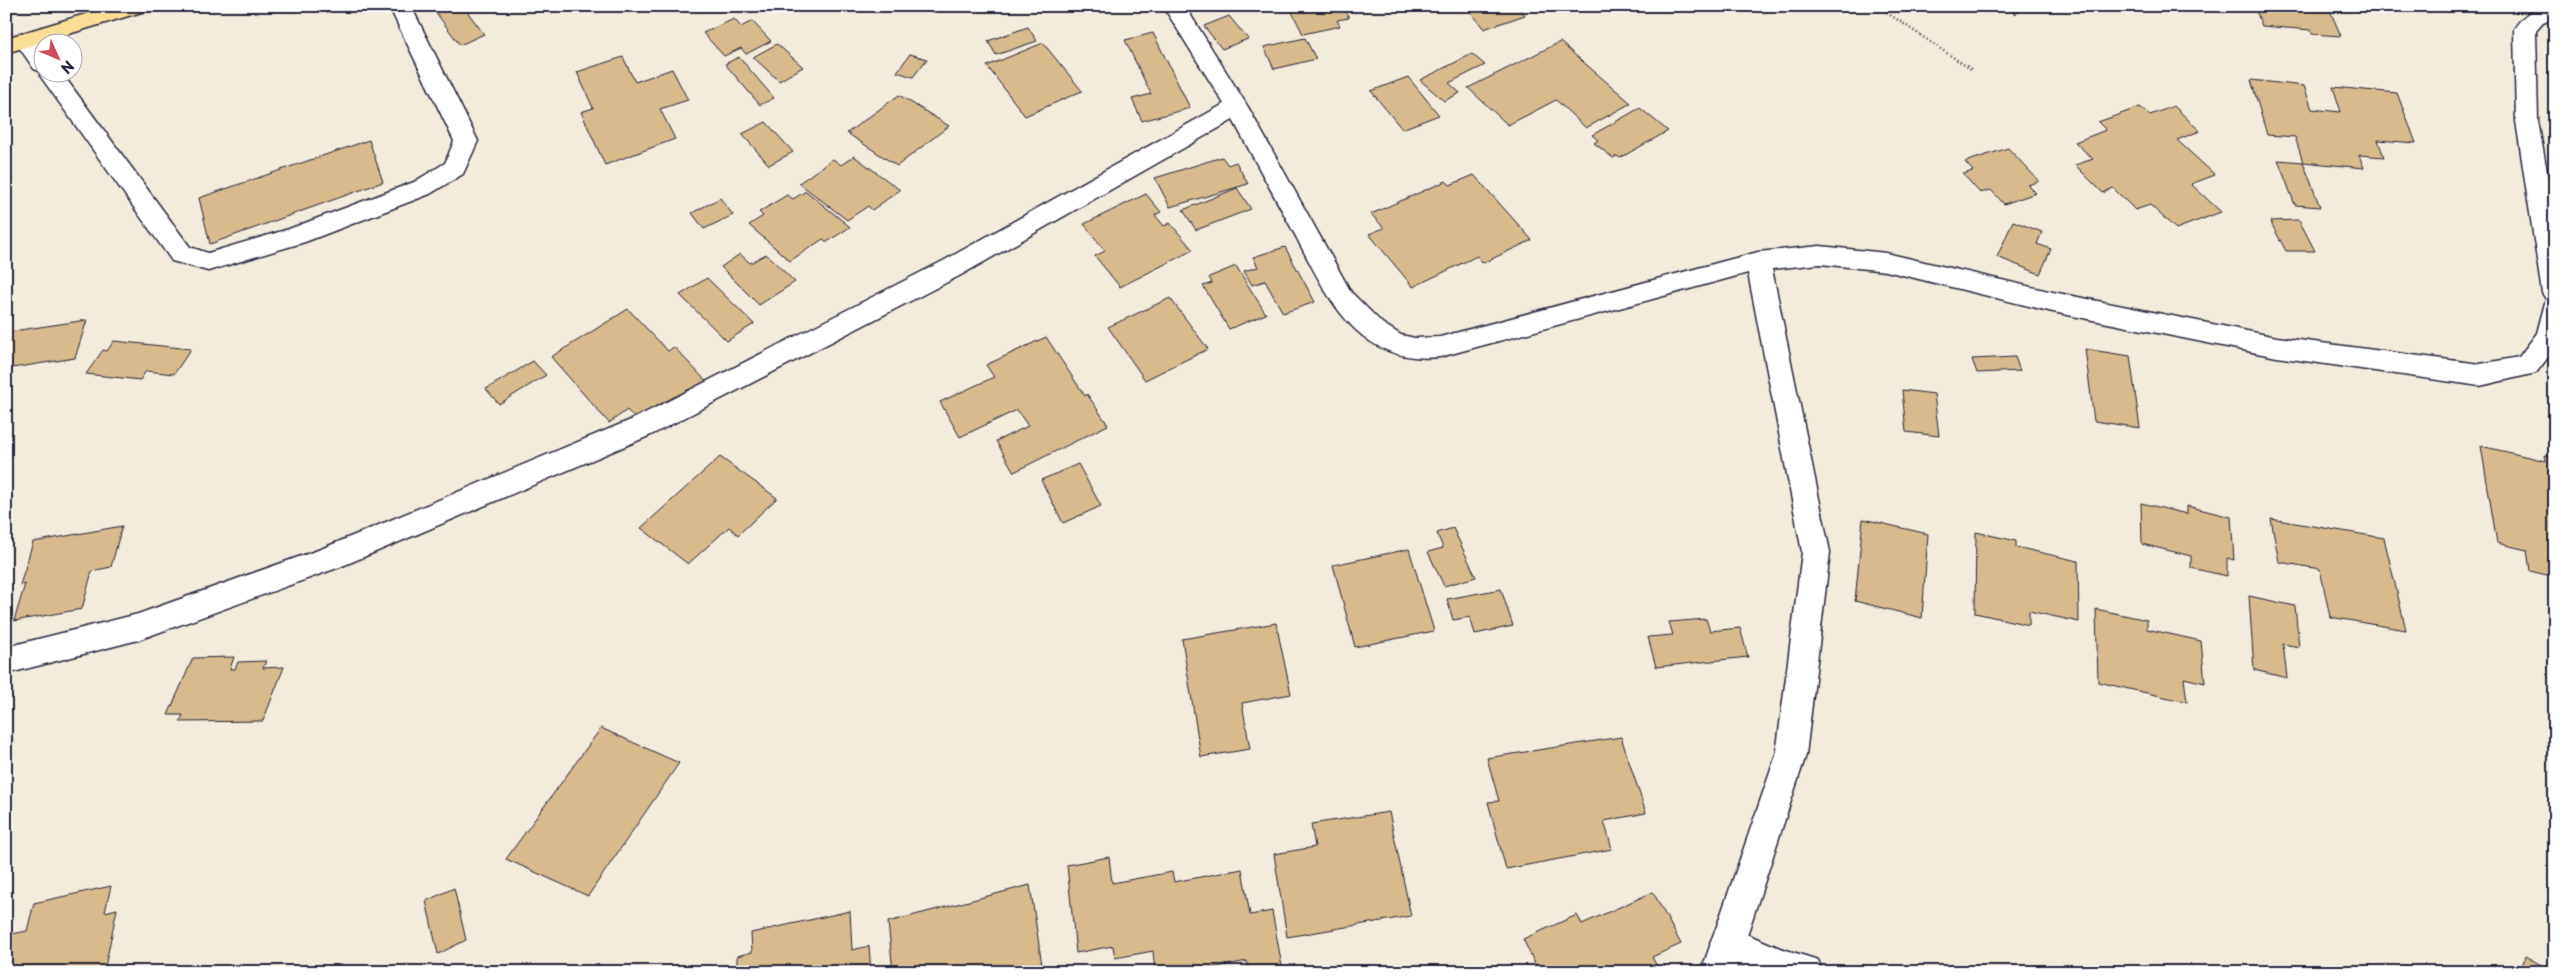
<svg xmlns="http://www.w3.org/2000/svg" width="2561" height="978" viewBox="0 0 2561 978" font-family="'Playpen Sans',sans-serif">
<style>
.building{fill:#d8bb8c;stroke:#22223b}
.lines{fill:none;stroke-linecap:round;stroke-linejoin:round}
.service-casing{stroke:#22223b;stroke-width:3}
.minor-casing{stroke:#22223b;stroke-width:3}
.trunk-casing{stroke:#22223b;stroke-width:3}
.path{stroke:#22223b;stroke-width:2.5;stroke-dasharray:1 3;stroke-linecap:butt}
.service{fill:#fff;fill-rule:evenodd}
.minor{fill:#fff;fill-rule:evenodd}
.trunk{fill:#fbde96;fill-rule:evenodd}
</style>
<rect width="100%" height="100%" fill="#f3ebdc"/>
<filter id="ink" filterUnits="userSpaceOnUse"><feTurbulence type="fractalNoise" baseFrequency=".02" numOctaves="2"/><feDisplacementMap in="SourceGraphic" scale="10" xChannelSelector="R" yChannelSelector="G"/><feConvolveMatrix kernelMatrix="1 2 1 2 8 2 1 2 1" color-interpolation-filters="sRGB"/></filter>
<g filter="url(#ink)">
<g class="building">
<path d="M 431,6 L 463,6 L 484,34 L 460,45 Z"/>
<path d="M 1305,6 L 1343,6 L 1349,18 L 1337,20 L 1340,26 L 1303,34 L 1291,10 Z"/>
<path d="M 1466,6 L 1518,6 L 1525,15 L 1484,29 Z"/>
<path d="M 2004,6 L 2028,6 L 2015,14 Z"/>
<path d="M 2254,6 L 2328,6 L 2341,36 L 2312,34 L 2311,30 L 2262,26 Z"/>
<path d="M 1229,16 L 1248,39 L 1222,49 L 1204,26 Z"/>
<path d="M 734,19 L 741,27 L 752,21 L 771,41 L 746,54 L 741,48 L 724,56 L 703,33 Z"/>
<path d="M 1028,27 L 1037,41 L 996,55 L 988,41 Z"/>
<path d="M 1153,33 L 1190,108 L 1142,121 L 1132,99 L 1151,94 L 1125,40 Z"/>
<path d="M 1305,38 L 1316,59 L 1274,69 L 1264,47 Z"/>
<path d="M 1560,42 L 1631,103 L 1586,128 L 1556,100 L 1508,125 L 1468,88 Z"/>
<path d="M 1043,43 L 1082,91 L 1025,116 L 987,66 Z"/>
<path d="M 777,44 L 803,67 L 779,81 L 753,57 Z"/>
<path d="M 910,54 L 927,59 L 913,77 L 897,72 Z"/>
<path d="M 1472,54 L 1485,65 L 1449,83 L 1460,93 L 1444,101 L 1420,80 Z"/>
<path d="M 623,57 L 635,82 L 672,69 L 688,100 L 660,109 L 675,139 L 605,165 L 581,112 L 593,108 L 577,72 Z"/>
<path d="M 739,57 L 774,98 L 760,105 L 725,64 Z"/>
<path d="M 1408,77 L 1439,115 L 1402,129 L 1371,91 Z"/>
<path d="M 2251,80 L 2304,86 L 2312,109 L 2341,112 L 2333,87 L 2397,93 L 2416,143 L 2378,140 L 2384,157 L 2359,155 L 2364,168 L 2303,162 L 2295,137 L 2267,135 Z"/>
<path d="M 899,95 L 949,126 L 897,166 L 847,133 Z"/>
<path d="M 2174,106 L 2200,131 L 2177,140 L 2215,175 L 2191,184 L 2221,212 L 2176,229 L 2150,205 L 2135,210 L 2113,188 L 2103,193 L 2075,165 L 2093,159 L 2075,142 L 2106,130 L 2098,122 L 2140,107 L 2150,115 Z"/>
<path d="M 1640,108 L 1668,131 L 1620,158 L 1617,156 L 1613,158 L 1594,143 L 1598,140 L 1592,135 Z"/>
<path d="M 766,122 L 793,152 L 769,165 L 742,134 Z"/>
<path d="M 369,140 L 383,182 L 210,244 L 199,198 Z"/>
<path d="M 2008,148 L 2039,181 L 2028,185 L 2036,193 L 2004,204 L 1991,190 L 1980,193 L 1963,174 L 1973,171 L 1965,162 Z"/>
<path d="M 854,156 L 900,190 L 872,210 L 868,206 L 847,220 L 799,183 L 833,159 L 841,165 Z"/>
<path d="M 1222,157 L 1228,165 L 1236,162 L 1248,184 L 1170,207 L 1155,178 Z"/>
<path d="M 2278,160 L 2303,162 L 2320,207 L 2295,205 Z"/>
<path d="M 1474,175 L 1532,240 L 1483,263 L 1477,256 L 1413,287 L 1369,234 L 1384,228 L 1371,214 L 1446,181 L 1450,185 Z"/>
<path d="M 1237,188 L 1251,209 L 1196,230 L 1183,210 Z"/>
<path d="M 806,191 L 850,227 L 827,242 L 823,239 L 790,261 L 749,225 L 763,216 L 759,212 L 787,195 L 793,199 Z"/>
<path d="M 1146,194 L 1161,212 L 1155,215 L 1164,226 L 1170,223 L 1193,250 L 1120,287 L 1095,256 L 1105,251 L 1084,224 Z"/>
<path d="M 720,198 L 733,215 L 704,229 L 692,213 Z"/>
<path d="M 2299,220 L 2315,251 L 2286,251 L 2270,221 Z"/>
<path d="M 2013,221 L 2042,232 L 2037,244 L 2051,249 L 2040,274 L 1997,257 Z"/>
<path d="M 1285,247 L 1315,302 L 1283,313 L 1265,281 L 1252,285 L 1244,271 L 1258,267 L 1253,257 Z"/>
<path d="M 740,254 L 750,263 L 766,254 L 795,282 L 759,305 L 721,267 Z"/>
<path d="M 1236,266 L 1266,314 L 1229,329 L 1203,286 L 1212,283 L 1209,277 Z"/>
<path d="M 707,278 L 754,324 L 727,341 L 680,295 Z"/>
<path d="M 1170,298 L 1208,349 L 1145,380 L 1108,327 Z"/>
<path d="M 628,309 L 668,351 L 674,347 L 706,381 L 640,424 L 627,410 L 609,423 L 551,357 Z"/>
<path d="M 87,320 L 75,358 L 6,369 L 6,332 Z"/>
<path d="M 1046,337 L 1085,396 L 1087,394 L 1108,425 L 1014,472 L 996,441 L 1028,426 L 1017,410 L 960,437 L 940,402 L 994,377 L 986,365 Z"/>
<path d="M 114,341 L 191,349 L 174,374 L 146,371 L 140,380 L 86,374 L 103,350 L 107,351 Z"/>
<path d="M 2085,349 L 2130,356 L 2140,428 L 2094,421 Z"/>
<path d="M 2015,357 L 2020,371 L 1977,373 L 1972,359 Z"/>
<path d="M 533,361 L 546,375 L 499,404 L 486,389 Z"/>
<path d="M 1902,390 L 1934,394 L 1939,436 L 1906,432 Z"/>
<path d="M 2481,446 L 2546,461 L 2545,455 L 2555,457 L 2555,577 L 2530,571 L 2527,550 L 2497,543 Z"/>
<path d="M 720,457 L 777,498 L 738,535 L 729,527 L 688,564 L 641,528 Z"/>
<path d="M 1078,464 L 1101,506 L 1063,523 L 1041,480 Z"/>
<path d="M 2141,503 L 2187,514 L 2187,506 L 2231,517 L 2234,560 L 2227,558 L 2227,576 L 2191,568 L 2191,556 L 2142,544 Z"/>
<path d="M 1863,519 L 1928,534 L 1922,618 L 1855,601 Z"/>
<path d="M 2271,519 L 2384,538 L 2406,630 L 2330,617 L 2320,569 L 2279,562 Z"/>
<path d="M 122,526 L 111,567 L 92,571 L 82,609 L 14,621 L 25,584 L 20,585 L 33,542 Z"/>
<path d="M 1453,528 L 1476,577 L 1444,586 L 1428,552 L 1443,548 L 1437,533 Z"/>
<path d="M 1976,532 L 2016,541 L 2016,547 L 2078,561 L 2079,622 L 2029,611 L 2029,625 L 1975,613 Z"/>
<path d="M 1409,549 L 1434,631 L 1355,647 L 1333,565 Z"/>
<path d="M 1501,589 L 1513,626 L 1475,634 L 1470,617 L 1453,620 L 1447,599 Z"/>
<path d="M 2249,596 L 2295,606 L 2299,647 L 2283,644 L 2287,678 L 2254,670 Z"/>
<path d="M 2096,609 L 2147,620 L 2147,629 L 2201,641 L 2205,683 L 2184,678 L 2187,702 L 2098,682 Z"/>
<path d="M 1706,619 L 1710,631 L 1740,628 L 1748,657 L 1656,667 L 1648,637 L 1673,635 L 1669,622 Z"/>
<path d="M 1276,623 L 1291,694 L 1242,703 L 1250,749 L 1201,757 L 1182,639 Z"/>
<path d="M 234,657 L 230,669 L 235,669 L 238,662 L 266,661 L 263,668 L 284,667 L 263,721 L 180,722 L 183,715 L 168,715 L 193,658 Z"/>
<path d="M 601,728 L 679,763 L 588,896 L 506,859 Z"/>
<path d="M 1621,737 L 1646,813 L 1604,821 L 1612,849 L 1506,869 L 1488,802 L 1499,801 L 1487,758 Z"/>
<path d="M 1389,812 L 1411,916 L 1287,937 L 1274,854 L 1315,847 L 1311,824 Z"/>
<path d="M 1109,857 L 1112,883 L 1172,872 L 1174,882 L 1242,869 L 1250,915 L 1272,911 L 1283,972 L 1249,972 L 1247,961 L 1192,972 L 1155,972 L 1153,951 L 1115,958 L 1113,946 L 1076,953 L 1067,865 Z"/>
<path d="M 1030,885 L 1043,972 L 893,972 L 888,922 Z"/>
<path d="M 111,886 L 105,912 L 117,909 L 104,972 L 6,972 L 6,959 L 12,934 L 27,931 L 34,903 Z"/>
<path d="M 454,888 L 466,940 L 438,954 L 426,901 Z"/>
<path d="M 1653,892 L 1681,944 L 1652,957 L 1660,972 L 1539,972 L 1523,939 L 1577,915 L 1582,924 Z"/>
<path d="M 850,911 L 852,950 L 869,946 L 871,972 L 737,972 L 737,956 L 752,952 L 751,933 Z"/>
<path d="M 2525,956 L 2554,972 L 2521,972 Z"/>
</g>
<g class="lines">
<g class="service-casing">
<g id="service">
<path d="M 389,6 L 411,6 L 478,141 L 463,174 L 430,194 L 305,242 L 208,271 L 172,261 L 41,77 L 39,71 L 34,69 L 14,40 L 17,35 C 44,27 42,55 42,72 L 61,72 L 190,247 L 208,253 L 289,229 L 414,182 L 445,163 L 454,141 Z"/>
<path d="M 1727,926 L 1780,948 L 1818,960 L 1823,972 L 1756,972 L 1715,955 L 1710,943 L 1715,931 Z"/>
</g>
</g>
<g class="minor-casing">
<path id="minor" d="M 1163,6 L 1185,6 L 1248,107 L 1351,292 L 1382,323 L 1401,335 L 1415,338 L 1440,337 L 1758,252 L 1820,246 L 1886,253 L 2053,292 L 2277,337 L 2480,364 L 2519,357 L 2537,333 L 2546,299 L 2542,293 L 2516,121 L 2514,29 C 2524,13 2536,6 2555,6 L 2555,18 L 2543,23 L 2536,31 L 2538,121 L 2555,217 L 2555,348 L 2536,373 L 2480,386 L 2277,357 L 2053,312 L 1886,271 L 1820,264 L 1772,269 L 1830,552 L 1806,755 L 1735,972 L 1701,972 L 1776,755 L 1802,552 L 1748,273 L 1440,357 C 1355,366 1326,293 1293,231 C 1273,194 1253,157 1233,120 L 961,275 L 651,435 L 340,567 L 138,640 L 6,674 L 6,647 L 138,614 L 321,549 L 633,419 L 943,261 L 1224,104 Z"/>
</g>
<g class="trunk-casing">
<path id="trunk" d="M 112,6 L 148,6 L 145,11 L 6,53 L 6,38 Z"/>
</g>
<path class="path" d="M 1877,6 L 1972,70"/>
<use href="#service" class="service"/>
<use href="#minor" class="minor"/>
<use href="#trunk" class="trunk"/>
</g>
</g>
<rect width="2561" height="978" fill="none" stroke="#fff" stroke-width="25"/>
<rect x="12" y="12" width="2536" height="953" fill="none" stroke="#22223b" stroke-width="2" filter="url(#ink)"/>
<g transform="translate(58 58) rotate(134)"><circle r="24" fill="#ffffff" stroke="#a7a7b1"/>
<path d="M0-4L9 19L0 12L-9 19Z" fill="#d1495b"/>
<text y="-8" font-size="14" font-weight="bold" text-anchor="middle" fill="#22223b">N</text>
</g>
</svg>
